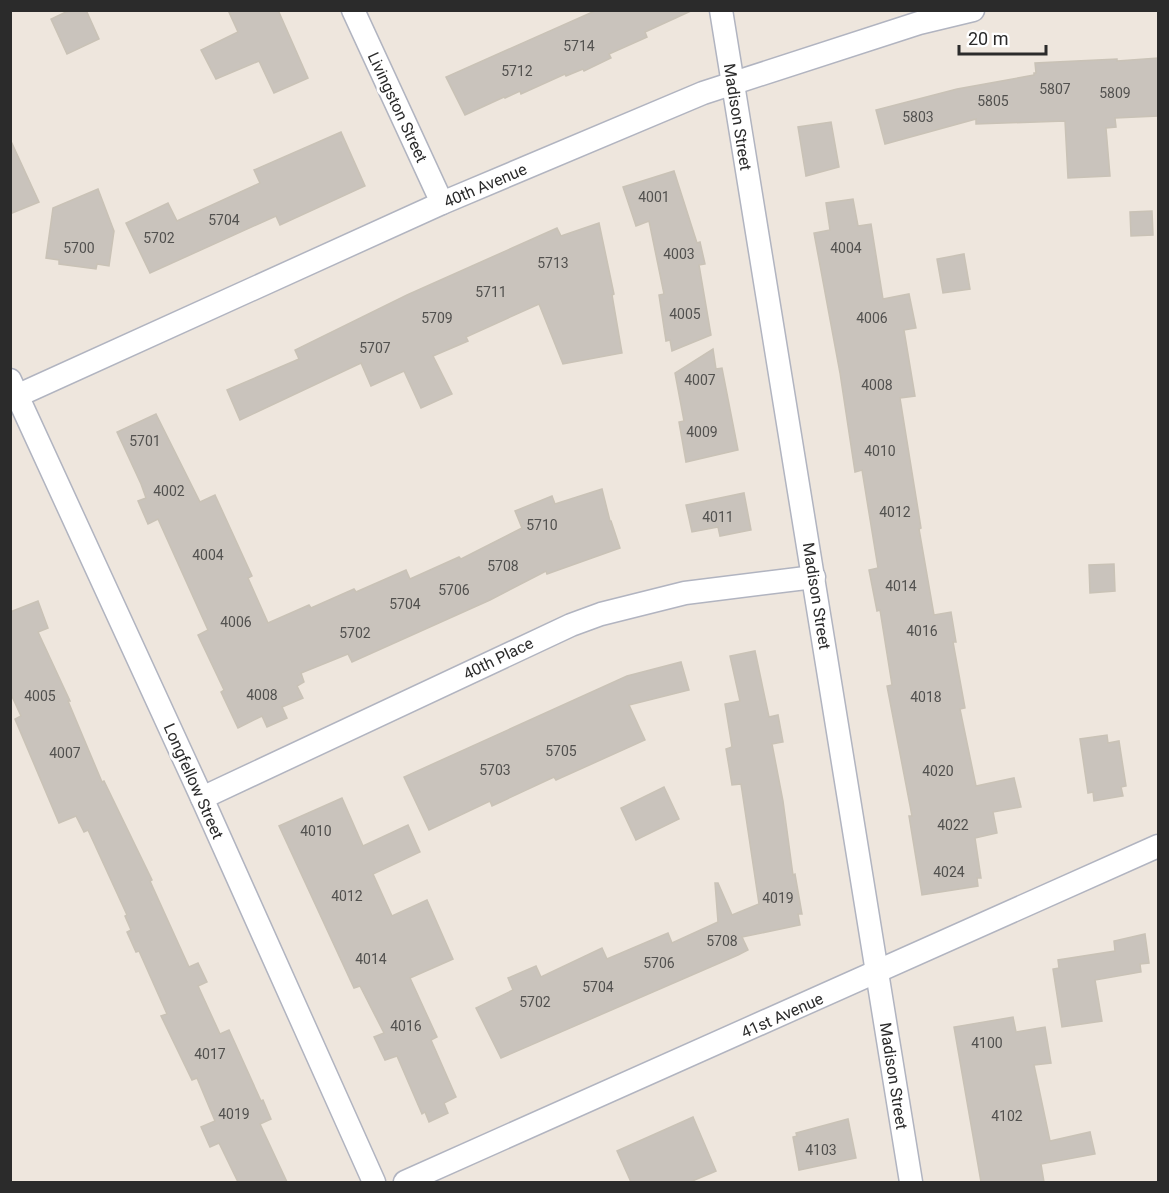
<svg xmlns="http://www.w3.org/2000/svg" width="1169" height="1193" viewBox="0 0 1169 1193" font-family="Roboto,sans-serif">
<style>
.building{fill:#c9c3bc;stroke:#c9c2b6;stroke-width:1.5}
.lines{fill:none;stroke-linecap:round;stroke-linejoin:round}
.street-casing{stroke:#b1b4c0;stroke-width:25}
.street{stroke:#fff;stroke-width:22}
.labels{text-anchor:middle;stroke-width:6;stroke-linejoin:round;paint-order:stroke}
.number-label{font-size:14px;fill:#52514f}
.street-label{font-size:16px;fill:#2b2b2b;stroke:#fff}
</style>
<rect width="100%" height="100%" fill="#eee6dd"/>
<g class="building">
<path d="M 70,10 L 86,10 L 99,39 L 67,54 L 51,19 Z"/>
<path d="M 228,10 L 278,10 L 308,78 L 274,93 L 259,61 L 216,79 L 201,50 L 238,32 Z"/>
<path d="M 597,10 L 693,10 L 645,32 L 647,37 L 609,54 L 611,58 L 584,71 L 583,69 L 566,76 L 565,74 L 521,94 L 520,91 L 505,98 L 504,97 L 465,115 L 446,77 Z"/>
<path d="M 1158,58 L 1158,116 L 1115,118 L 1116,127 L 1106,128 L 1110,176 L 1068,178 L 1065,121 L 976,124 L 976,119 L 885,144 L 876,110 L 957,89 L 1034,75 L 1034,73 L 1036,73 L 1035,63 L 1117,59 L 1117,61 Z"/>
<path d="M 831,122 L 839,167 L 806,176 L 798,127 Z"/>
<path d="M 341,132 L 365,186 L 280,225 L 276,216 L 150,273 L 126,223 L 168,203 L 177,221 L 260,183 L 254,170 Z"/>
<path d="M 10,139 L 39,202 L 10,214 Z"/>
<path d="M 674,171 L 697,243 L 700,242 L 705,264 L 699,265 L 711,335 L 672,351 L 670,340 L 666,341 L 659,295 L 664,294 L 649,221 L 636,226 L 623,187 Z"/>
<path d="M 98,189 L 114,231 L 109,266 L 97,264 L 96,269 L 59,264 L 59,260 L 46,258 L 53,208 Z"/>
<path d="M 853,199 L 858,226 L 871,224 L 883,299 L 909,294 L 916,328 L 904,330 L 915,396 L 900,398 L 921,528 L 919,529 L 934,615 L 951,612 L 956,642 L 953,642 L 965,708 L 960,709 L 976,786 L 1014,778 L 1021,807 L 993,812 L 997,833 L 975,838 L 981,878 L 977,878 L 978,886 L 922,895 L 909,816 L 912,816 L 887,686 L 892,685 L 880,610 L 877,611 L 869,570 L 878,568 L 862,470 L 855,472 L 840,373 L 814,233 L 830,230 L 826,203 Z"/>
<path d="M 1152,211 L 1153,235 L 1131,236 L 1130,212 Z"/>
<path d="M 599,223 L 614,294 L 612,295 L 622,353 L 563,364 L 539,304 L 466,337 L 468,341 L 433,356 L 452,394 L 421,408 L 404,371 L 371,386 L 361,363 L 240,420 L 227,390 L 299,359 L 295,350 L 407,295 L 557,228 L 561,236 Z"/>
<path d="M 964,254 L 970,289 L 943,293 L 937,259 Z"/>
<path d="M 713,349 L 716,369 L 722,368 L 738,450 L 686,462 L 679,422 L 684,421 L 675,373 Z"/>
<path d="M 156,414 L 200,502 L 215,495 L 252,576 L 248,578 L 268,623 L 309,605 L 311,608 L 354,589 L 356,592 L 406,570 L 410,579 L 459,557 L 461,559 L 522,528 L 515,511 L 552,496 L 555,504 L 602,489 L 610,521 L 611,521 L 620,548 L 547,574 L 546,571 L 490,600 L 352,662 L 348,654 L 301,673 L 304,682 L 297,686 L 303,698 L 282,707 L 287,718 L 267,727 L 262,716 L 238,728 L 221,692 L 224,690 L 198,635 L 208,630 L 158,519 L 148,524 L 138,501 L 146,498 L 141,484 L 117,432 Z"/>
<path d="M 744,493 L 751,530 L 720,536 L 718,527 L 692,532 L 686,505 Z"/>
<path d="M 1114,564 L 1115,591 L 1090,593 L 1089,565 Z"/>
<path d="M 38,601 L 48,628 L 38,632 L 70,701 L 68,701 L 102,782 L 104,781 L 152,880 L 150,881 L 189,967 L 198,963 L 207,982 L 198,986 L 220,1034 L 229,1030 L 261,1101 L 263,1100 L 271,1119 L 260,1124 L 287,1182 L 238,1182 L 219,1143 L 210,1147 L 201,1127 L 215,1121 L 197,1078 L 192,1080 L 161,1016 L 167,1014 L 139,951 L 136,952 L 127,932 L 131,930 L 125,916 L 127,915 L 88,830 L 84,832 L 76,816 L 59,823 L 15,719 L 21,716 L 10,692 L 10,612 Z"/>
<path d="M 755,651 L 769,717 L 778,715 L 783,742 L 772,744 L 783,801 L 793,875 L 795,874 L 802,914 L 798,914 L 800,925 L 742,937 L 748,950 L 738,955 L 501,1058 L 476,1008 L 513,990 L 508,978 L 536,966 L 541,977 L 602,948 L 607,959 L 668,933 L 672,943 L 718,922 L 715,883 L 718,883 L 732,915 L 759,904 L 741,784 L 732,785 L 726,749 L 732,747 L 725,704 L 740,701 L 730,656 Z"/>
<path d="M 681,662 L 689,690 L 629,705 L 645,740 L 556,780 L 554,777 L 492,806 L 490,801 L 429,830 L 404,777 L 627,676 Z"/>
<path d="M 1107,735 L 1108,743 L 1119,741 L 1126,786 L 1121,787 L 1123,796 L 1094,801 L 1093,792 L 1088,793 L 1080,739 Z"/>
<path d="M 664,787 L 679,819 L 636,840 L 621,808 Z"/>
<path d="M 342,798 L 363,846 L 408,825 L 420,852 L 373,874 L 392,916 L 427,900 L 453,959 L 410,978 L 437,1037 L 431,1040 L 456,1097 L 444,1103 L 448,1113 L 429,1122 L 425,1112 L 422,1114 L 397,1056 L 385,1060 L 374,1037 L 384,1033 L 360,986 L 354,988 L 279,826 Z"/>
<path d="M 1145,934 L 1149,963 L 1140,964 L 1141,972 L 1095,980 L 1102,1021 L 1062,1027 L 1053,969 L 1059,968 L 1058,960 L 1115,951 L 1114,941 Z"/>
<path d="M 1013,1017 L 1016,1032 L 1045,1027 L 1051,1063 L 1034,1065 L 1050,1141 L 1090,1132 L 1095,1154 L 1041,1164 L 1044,1182 L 981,1182 L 954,1027 Z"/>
<path d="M 693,1117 L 716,1171 L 690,1182 L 631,1182 L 617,1151 Z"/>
<path d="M 848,1119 L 856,1158 L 799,1170 L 793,1137 L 797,1136 L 796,1133 Z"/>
</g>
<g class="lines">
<g class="street-casing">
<g id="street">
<path d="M 353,10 L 442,203"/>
<path d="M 721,10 L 911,1182"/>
<path d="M 10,380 L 202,798 L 374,1182"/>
<path d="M 10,399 L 442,203 L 703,93 L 919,23 L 973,10"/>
<path d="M 202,798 L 571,625 L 601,614 L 685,593 L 814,577"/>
<path d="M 405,1182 L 1158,846"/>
</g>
</g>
<use href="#street" class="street"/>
</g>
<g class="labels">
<g class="number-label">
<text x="579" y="51">5714</text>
<text x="517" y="76">5712</text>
<text x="1055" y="94">5807</text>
<text x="1115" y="98">5809</text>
<text x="993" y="106">5805</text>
<text x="918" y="122">5803</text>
<text x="654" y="202">4001</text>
<text x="224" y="225">5704</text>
<text x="159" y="243">5702</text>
<text x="79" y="253">5700</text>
<text x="846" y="253">4004</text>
<text x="679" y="259">4003</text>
<text x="553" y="268">5713</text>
<text x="491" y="297">5711</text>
<text x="685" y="319">4005</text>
<text x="437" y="323">5709</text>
<text x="872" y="323">4006</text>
<text x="375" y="353">5707</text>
<text x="700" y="385">4007</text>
<text x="877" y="390">4008</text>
<text x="702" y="437">4009</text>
<text x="145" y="446">5701</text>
<text x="880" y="456">4010</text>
<text x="169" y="496">4002</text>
<text x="895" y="517">4012</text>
<text x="718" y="522">4011</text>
<text x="542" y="530">5710</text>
<text x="208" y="560">4004</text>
<text x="503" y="571">5708</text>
<text x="901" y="591">4014</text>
<text x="454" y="595">5706</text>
<text x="405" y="609">5704</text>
<text x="236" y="627">4006</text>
<text x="922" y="636">4016</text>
<text x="355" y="638">5702</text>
<text x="262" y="700">4008</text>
<text x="40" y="701">4005</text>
<text x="926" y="702">4018</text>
<text x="561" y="756">5705</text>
<text x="65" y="758">4007</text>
<text x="495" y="775">5703</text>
<text x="938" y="776">4020</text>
<text x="953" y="830">4022</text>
<text x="316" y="836">4010</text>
<text x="949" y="877">4024</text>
<text x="347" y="901">4012</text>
<text x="778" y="903">4019</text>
<text x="722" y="946">5708</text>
<text x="371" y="964">4014</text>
<text x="659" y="968">5706</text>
<text x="598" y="992">5704</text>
<text x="535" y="1007">5702</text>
<text x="406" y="1031">4016</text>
<text x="987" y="1048">4100</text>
<text x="210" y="1059">4017</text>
<text x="234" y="1119">4019</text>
<text x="1007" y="1121">4102</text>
<text x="821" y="1155">4103</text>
</g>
<g class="street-label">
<text transform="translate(398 107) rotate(65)" y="6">Livingston Street</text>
<text transform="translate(738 117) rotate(81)" y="6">Madison Street</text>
<text transform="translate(485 185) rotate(-23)" y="6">40th Avenue</text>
<text transform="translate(817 596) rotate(81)" y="6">Madison Street</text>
<text transform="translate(498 658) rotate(-26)" y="6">40th Place</text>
<text transform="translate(194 781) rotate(66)" y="6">Longfellow Street</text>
<text transform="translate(782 1015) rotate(-24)" y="6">41st Avenue</text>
<text transform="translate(894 1076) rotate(81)" y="6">Madison Street</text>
</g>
</g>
<rect width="1169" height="1193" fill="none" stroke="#2b2b2b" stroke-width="24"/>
<path d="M959 45v9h87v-9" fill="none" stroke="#2b2b2b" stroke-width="3"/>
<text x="968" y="45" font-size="18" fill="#2b2b2b" stroke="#ffffff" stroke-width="4.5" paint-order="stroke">20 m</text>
</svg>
